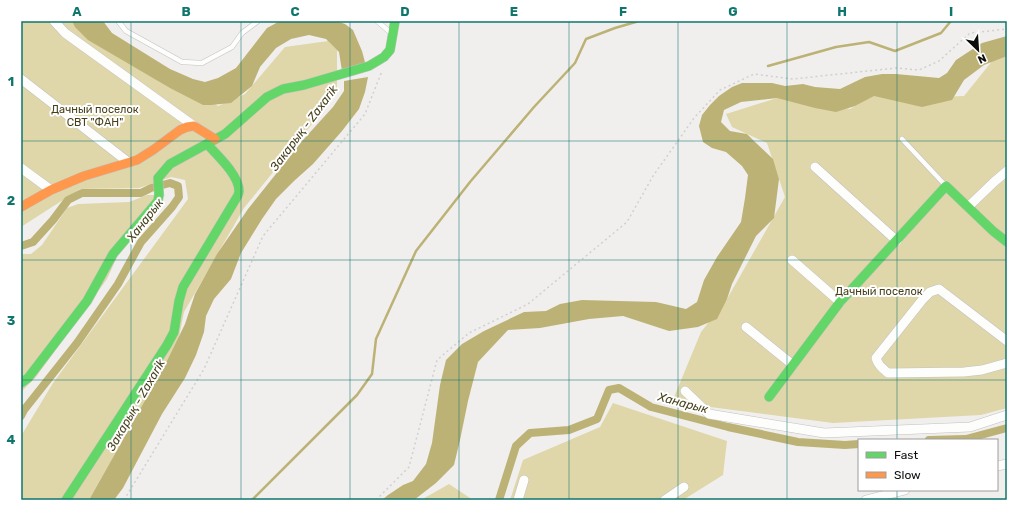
<svg xmlns="http://www.w3.org/2000/svg" width="1028" height="521" viewBox="0 0 1028 521" font-family="Rubik,sans-serif">
<style>
.green{fill:#dfd7a9}
.water{fill:#bdb275}
.lines{fill:none;stroke-linecap:round;stroke-linejoin:round}
.stream{stroke:#bdb275;stroke-width:2.5}
.canal{stroke:#bdb275;stroke-width:8}
.lane-casing{stroke:#c3c2c1;stroke-width:5.5}
.street-casing{stroke:#c3c2c1;stroke-width:10}
.fast-casing{stroke:#c3c2c1;stroke-width:10}
.slow-casing{stroke:#c3c2c1;stroke-width:10}
.path{stroke:#d0d0cf;stroke-width:1.5;stroke-dasharray:2 3;stroke-linecap:butt}
.lane{stroke:#fdfdfc;stroke-width:4.5}
.street{stroke:#fdfdfc;stroke-width:9}
.fast{stroke:#63d668;stroke-width:9}
.slow{stroke:#ff974d;stroke-width:9}
.grid{fill:none;stroke:#0f766e;stroke-width:1;stroke-opacity:0.55}
.labels{text-anchor:middle;stroke-width:4;stroke-linejoin:round;paint-order:stroke}
.park-label{font-size:11px;fill:#453e19;stroke:#fff}
.water-label{font-size:12px;font-style:italic;fill:#49431e;stroke:#fff}
.neatline{fill:none;stroke:#0f766e;stroke-width:1.5}
.grid-label{font-size:13px;text-anchor:middle;font-weight:bold;fill:#0f766e}
</style>
<rect width="100%" height="100%" fill="#f0efed"/>
<g class="green">
<path d="M 21,21 L 91,21 L 100,30 L 218,106 L 245,94 L 285,47 L 328,41 L 337,50 L 337,93 L 244,208 L 184,312 L 178,342 L 89,500 L 21,500 L 21,436 L 53,383 L 188,199 L 185,180 L 171,177 L 139,188 L 80,189 L 21,227 Z"/>
<path d="M 997,55 L 1007,56 L 1007,408 L 981,415 L 833,423 L 672,402 L 701,332 L 727,299 L 785,197 L 767,143 L 732,127 L 726,114 L 783,96 L 850,109 L 881,91 L 908,98 L 964,96 Z"/>
<path d="M 147,195 L 165,195 L 118,255 L 107,279 L 36,377 L 21,392 L 21,254 L 31,254 L 42,245 L 67,208 L 78,204 L 129,202 Z"/>
<path d="M 613,403 L 727,441 L 723,475 L 683,500 L 510,500 L 523,460 L 600,427 Z"/>
<path d="M 449,484 L 473,500 L 421,500 Z"/>
</g>
<g class="water">
<path d="M 72,21 L 103,21 L 112,33 L 170,69 L 193,79 L 205,82 L 218,78 L 236,68 L 267,28 L 280,21 L 336,21 L 345,24 L 353,30 L 362,51 L 366,66 L 342,71 L 339,52 L 326,39 L 309,35 L 291,39 L 276,48 L 260,67 L 252,86 L 231,103 L 211,105 L 203,105 L 170,88 L 88,40 L 75,27 Z"/>
<path d="M 1007,36 L 1007,56 L 984,65 L 964,80 L 952,100 L 922,107 L 874,96 L 855,106 L 836,112 L 815,108 L 777,98 L 741,102 L 724,110 L 721,122 L 730,131 L 747,134 L 755,142 L 773,159 L 779,179 L 774,218 L 756,236 L 732,284 L 727,299 L 717,319 L 698,327 L 669,331 L 623,316 L 589,319 L 540,328 L 508,330 L 478,362 L 468,401 L 460,440 L 454,465 L 436,483 L 414,500 L 382,500 L 388,495 L 403,485 L 413,481 L 426,464 L 432,443 L 440,385 L 446,360 L 462,344 L 484,331 L 524,312 L 546,311 L 560,304 L 582,300 L 656,302 L 686,309 L 697,302 L 704,280 L 717,257 L 741,222 L 745,198 L 748,175 L 742,166 L 726,152 L 712,148 L 703,142 L 699,126 L 702,115 L 710,105 L 719,96 L 732,87 L 742,83 L 772,83 L 785,86 L 803,84 L 815,87 L 840,89 L 865,77 L 882,74 L 896,74 L 939,78 L 947,73 L 956,60 L 982,43 Z"/>
<path d="M 368,77 L 365,92 L 359,109 L 342,131 L 313,164 L 294,181 L 276,199 L 262,219 L 241,253 L 231,279 L 214,299 L 206,316 L 204,332 L 196,355 L 185,378 L 162,414 L 123,488 L 114,500 L 89,500 L 166,363 L 185,324 L 195,294 L 217,254 L 248,209 L 303,140 L 333,107 L 344,91 L 344,81 Z"/>
</g>
<g class="lines">
<g class="stream">
<path d="M 768,66 L 836,47 L 869,42 L 895,51 L 941,33 L 951,21"/>
<path d="M 252,500 L 357,395 L 372,374 L 376,339 L 416,251 L 470,182 L 534,107 L 575,63 L 586,39 L 615,28 L 639,21"/>
</g>
<g class="canal">
<path d="M 21,246 L 33,242 L 53,220 L 68,200 L 82,193 L 141,193 L 151,188 L 170,183 L 178,186 L 179,197 L 172,207 L 141,242 L 118,284 L 77,343 L 24,410 L 21,416"/>
<path d="M 929,440 L 966,439 L 1007,428"/>
<path d="M 499,500 L 516,446 L 530,433 L 569,430 L 597,419 L 609,390 L 619,388 L 651,407 L 728,427 L 798,442 L 845,445 L 859,444"/>
</g>
<g class="lane-casing">
<g id="lane">
<path d="M 118,21 L 126,31 L 182,62 L 202,63 L 232,47 L 242,33 L 258,21"/>
<path d="M 377,21 L 391,33"/>
<path d="M 902,139 L 945,185"/>
</g>
</g>
<g class="street-casing">
<g id="street">
<path d="M 54,21 L 65,33 L 194,126"/>
<path d="M 21,79 L 128,162"/>
<path d="M 815,167 L 897,241"/>
<path d="M 21,168 L 51,190"/>
<path d="M 968,207 L 994,182 L 1007,171"/>
<path d="M 792,260 L 840,302"/>
<path d="M 746,327 L 793,365"/>
<path d="M 1007,341 L 939,289 L 930,292 L 923,299 L 876,358 C 878,365 882,368 888,373 L 964,372 L 982,370 L 1007,363"/>
<path d="M 685,391 L 709,414 L 824,433 L 970,427 L 1007,415"/>
<path d="M 997,466 L 1007,464"/>
<path d="M 518,500 L 524,480"/>
<path d="M 665,500 L 684,487"/>
<path d="M 866,500 L 905,490"/>
</g>
</g>
<g class="fast-casing">
<g id="fast">
<path d="M 21,383 L 28,378 L 87,301 L 113,254 L 158,201 L 159,194 L 158,178 L 170,164 L 225,134 L 267,97 L 283,89 L 304,85 L 369,66 L 384,57 L 390,50 L 395,21"/>
<path d="M 769,397 L 840,302 L 946,186 L 993,231 L 1007,242"/>
<path d="M 66,500 L 167,345 L 174,332 L 179,301 L 183,287 L 237,197 C 238,196 239,192 239,191 C 239,175 217,155 207,144"/>
</g>
</g>
<g class="slow-casing">
<path id="slow" d="M 21,207 L 51,190 L 84,176 L 137,160 L 153,150 L 180,130 L 187,127 L 194,126 L 215,139"/>
</g>
<g class="path">
<path d="M 124,500 L 204,369 L 263,236 L 365,114 L 382,71"/>
<path d="M 376,500 L 409,467 L 437,360 L 469,333 L 528,304 L 627,222 L 653,176 L 694,118 L 720,90 L 754,74 L 793,79 L 896,68 L 919,70 L 939,61 L 970,33 L 1007,29"/>
</g>
<use href="#lane" class="lane"/>
<use href="#street" class="street"/>
<use href="#fast" class="fast"/>
<use href="#slow" class="slow"/>
</g>
<path class="grid" d="M 131,21 L 131,500M 241,21 L 241,500M 350,21 L 350,500M 459,21 L 459,500M 569,21 L 569,500M 678,21 L 678,500M 787,21 L 787,500M 897,21 L 897,440M 21,141 L 1007,141M 21,260 L 1007,260M 21,380 L 1007,380M 897,490 L 897,500"/>
<g class="labels">
<g class="park-label">
<text x="95" y="113">Дачный поселок<tspan x="95" dy="13">СВТ "ФАН"</tspan></text>
<text x="879" y="295">Дачный поселок</text>
</g>
<g class="water-label">
<text transform="translate(304 128) rotate(-53)" y="4">Закарық - Zaxarik</text>
<text transform="translate(145 220) rotate(-52)" y="4">Ханарык</text>
<text transform="translate(683 403) rotate(15)" y="4">Ханарык</text>
<text transform="translate(136 405) rotate(-60)" y="4">Закарық - Zaxarik</text>
</g>
</g>
<rect width="1028" height="521" fill="none" stroke="#ffffff" stroke-width="44"/>
<rect x="858" y="439" width="140" height="52" fill="#ffffff" stroke="#9e9e9d"/>
<rect x="866" y="452" width="20" height="6" fill="#63d668" stroke="#9e9e9d"/>
<text x="894" y="459" font-size="12" fill="#0d0d0b">Fast</text>
<rect x="866" y="472" width="20" height="6" fill="#ff974d" stroke="#9e9e9d"/>
<text x="894" y="479" font-size="12" fill="#0d0d0b">Slow</text>
<g transform="translate(978 50) rotate(155)" stroke="#ffffff" stroke-width="3" paint-order="stroke">
<path d="M0-3L7 15L0 10L-7 15Z" fill="#0d0d0b"/>
<text y="-6" font-size="11" font-weight="bold" text-anchor="middle" fill="#0d0d0b">N</text>
</g>
<rect x="22" y="22" width="984" height="477" class="neatline"/>
<g class="grid-label">
<text x="77" y="16">A</text>
<text x="186" y="16">B</text>
<text x="295" y="16">C</text>
<text x="405" y="16">D</text>
<text x="514" y="16">E</text>
<text x="623" y="16">F</text>
<text x="733" y="16">G</text>
<text x="842" y="16">H</text>
<text x="951" y="16">I</text>
<text x="11" y="86">1</text>
<text x="11" y="205">2</text>
<text x="11" y="325">3</text>
<text x="11" y="444">4</text>
</g>
</svg>
